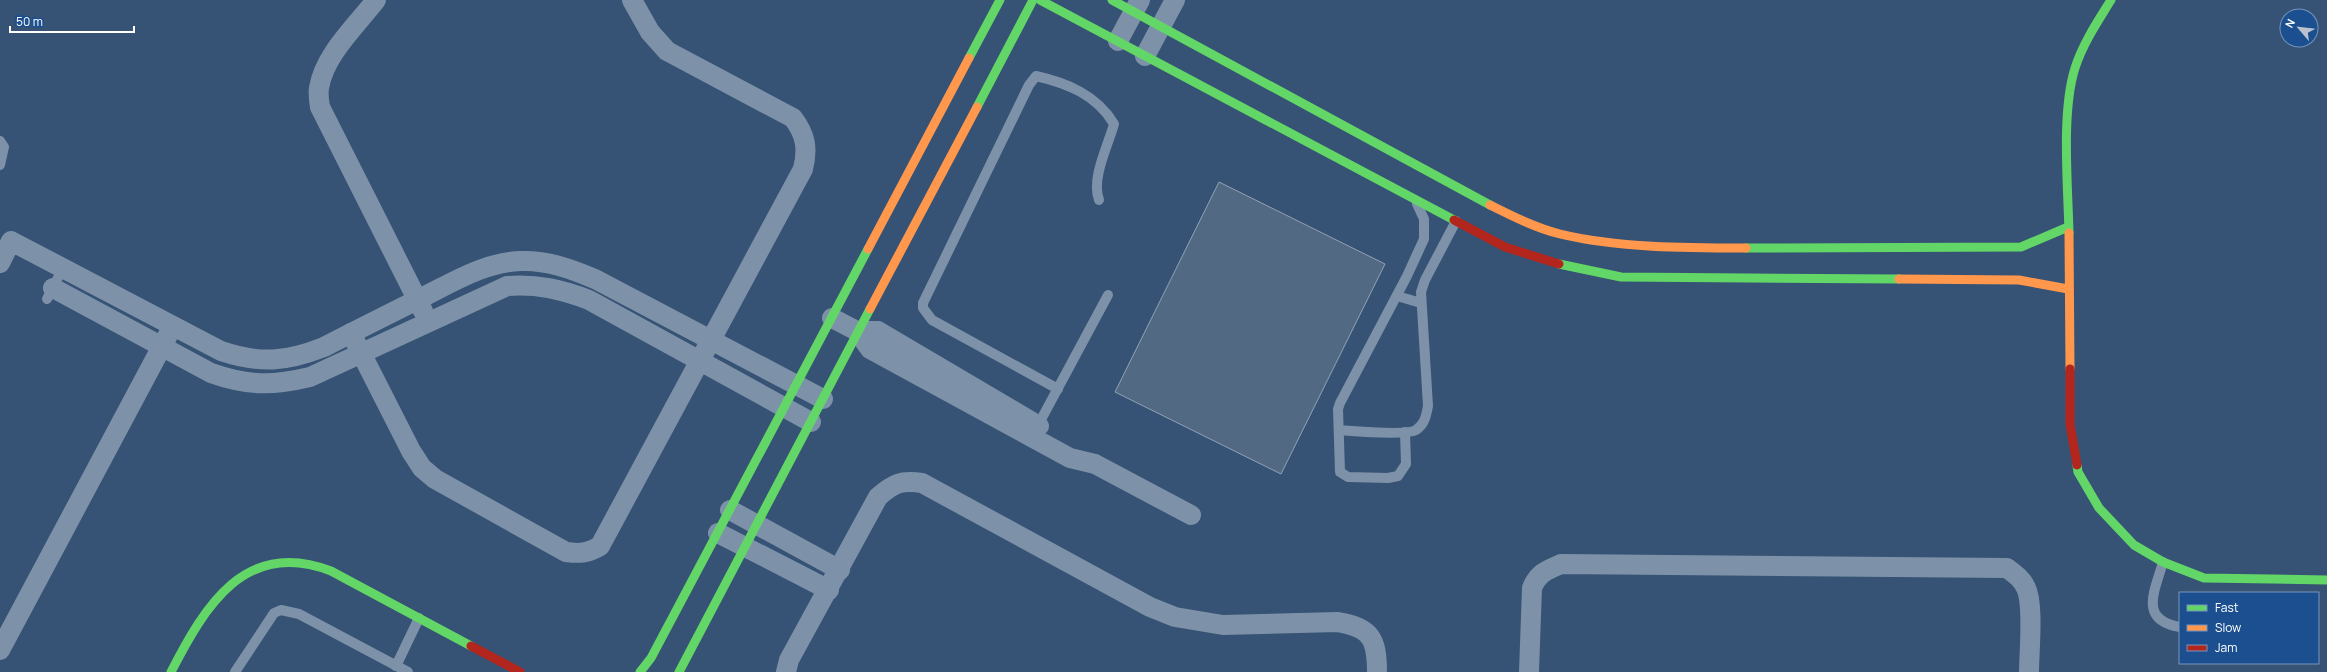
<svg xmlns="http://www.w3.org/2000/svg" width="2327" height="672" viewBox="0 0 2327 672" font-family="Manrope,sans-serif">
<style>
.building{fill:#526984;stroke:#92a2b6}
.lines{fill:none;stroke-linecap:round;stroke-linejoin:round}
.lane{stroke:#7d92a8;stroke-width:10}
.street{stroke:#7d92a8;stroke-width:20}
.fast{stroke:#63d668;stroke-width:9}
.slow{stroke:#ff974d;stroke-width:9}
.jam{stroke:#b3261e;stroke-width:9}
</style>
<rect width="100%" height="100%" fill="#365274"/>
<path class="building" d="M 1219,182 L 1385,264 L 1281,474 L 1115,392 Z"/>
<g class="lines">
<g class="lane">
<path d="M 0,141 L 4,147 L 0,165"/>
<path d="M 1397,296 L 1421,303"/>
<path d="M 47,299 L 63,268"/>
<path d="M 1058,389 L 932,320 L 923,308 L 923,303 L 1029,85 L 1036,76 C 1067,83 1097,95 1114,124 C 1108,146 1091,178 1099,200"/>
<path d="M 1036,429 L 1108,295"/>
<path d="M 1339,430 C 1353,431 1406,436 1416,430 C 1425,424 1426,416 1428,406 L 1421,292 L 1425,280 L 1456,221"/>
<path d="M 1405,432 L 1406,464 L 1398,476 L 1388,478 L 1348,477 L 1340,472 L 1338,409 L 1340,403 L 1407,276 L 1424,239 L 1424,219 L 1417,204"/>
<path d="M 2163,562 C 2155,591 2138,620 2180,627"/>
<path d="M 396,666 L 419,618"/>
<path d="M 235,672 L 274,613 L 281,610 L 299,614 L 408,672"/>
</g>
<g class="street">
<path d="M 376,0 C 356,26 324,55 319,88 C 318,94 319,101 320,107 L 423,311"/>
<path d="M 1118,41 L 1140,0"/>
<path d="M 1145,56 L 1175,0"/>
<path d="M 0,263 L 11,241 L 221,351 C 260,364 286,362 324,347 C 355,331 387,315 419,299 C 452,283 484,262 521,261 C 547,260 571,269 595,279 L 823,399"/>
<path d="M 53,288 L 211,373 C 248,386 272,386 310,377 L 507,286 C 537,284 561,289 589,300 L 811,422"/>
<path d="M 832,318 L 857,331 L 870,349 L 1070,458 L 1095,464 L 1191,515"/>
<path d="M 857,331 L 878,331 L 1039,426"/>
<path d="M 351,333 L 411,451 L 422,468 L 435,479 L 566,552 C 580,554 588,553 600,546 L 803,169 C 808,149 806,135 793,118 L 667,51 L 650,32 L 632,0"/>
<path d="M 730,510 L 840,570"/>
<path d="M 718,533 L 829,590"/>
<path d="M 0,650 L 168,335"/>
<path d="M 786,672 L 789,660 L 878,497 C 894,483 901,480 922,483 L 1150,607 L 1175,617 L 1223,625 L 1337,622 C 1371,627 1377,639 1377,672"/>
<path d="M 1529,672 L 1532,588 C 1538,573 1547,570 1561,564 L 2007,568 C 2015,574 2022,579 2026,588 C 2034,604 2029,653 2029,672"/>
</g>
<g class="fast">
<path d="M 1040,0 L 1454,220"/>
<path d="M 1112,0 L 1490,205"/>
<path d="M 969,58 L 1000,0"/>
<path d="M 977,107 L 1033,0"/>
<path d="M 2069,233 C 2068,186 2061,112 2075,68 C 2083,43 2098,21 2111,0"/>
<path d="M 1746,248 L 2021,247 L 2068,227"/>
<path d="M 1559,264 L 1621,277 L 1899,279"/>
<path d="M 2077,465 L 2078,472 L 2099,508 L 2134,545 L 2163,562 L 2204,578 L 2327,580"/>
<path d="M 171,672 C 205,606 245,538 331,571 L 471,646"/>
<path d="M 640,672 L 651,658 L 868,249"/>
<path d="M 679,672 L 870,309"/>
</g>
<g class="slow">
<path d="M 1490,205 C 1512,216 1536,228 1560,234 C 1618,248 1686,248 1746,248"/>
<path d="M 2069,233 L 2070,369"/>
<path d="M 868,249 L 969,58"/>
<path d="M 1899,279 L 2019,280 L 2068,289"/>
<path d="M 870,309 L 977,107"/>
</g>
<g class="jam">
<path d="M 1454,220 L 1505,247 L 1559,264"/>
<path d="M 2070,369 L 2070,424 L 2077,465"/>
<path d="M 471,646 L 520,672"/>
</g>
</g>
<rect x="2179" y="592" width="140" height="72" fill="#1b4f8f" stroke="#7695bc"/>
<rect x="2187" y="605" width="20" height="6" fill="#63d668" stroke="#7695bc"/>
<text x="2215" y="612" font-size="12" fill="#ffffff">Fast</text>
<rect x="2187" y="625" width="20" height="6" fill="#ff974d" stroke="#7695bc"/>
<text x="2215" y="632" font-size="12" fill="#ffffff">Slow</text>
<rect x="2187" y="645" width="20" height="6" fill="#b3261e" stroke="#7695bc"/>
<text x="2215" y="652" font-size="12" fill="#ffffff">Jam</text>
<g transform="translate(2299 28) rotate(298)"><circle r="19" fill="#1b4f8f" stroke="#7695bc"/>
<path d="M0-3L7 15L0 10L-7 15Z" fill="#b9c2ce"/>
<text y="-6" font-size="11" font-weight="bold" text-anchor="middle" fill="#ffffff">N</text>
</g>
<path d="M10 26v6h124v-6" fill="none" stroke="#ffffff" stroke-width="2"/>
<text x="16" y="26" font-size="12" fill="#ffffff" stroke="#1b4f8f" stroke-width="3" paint-order="stroke">50 m</text>
</svg>
